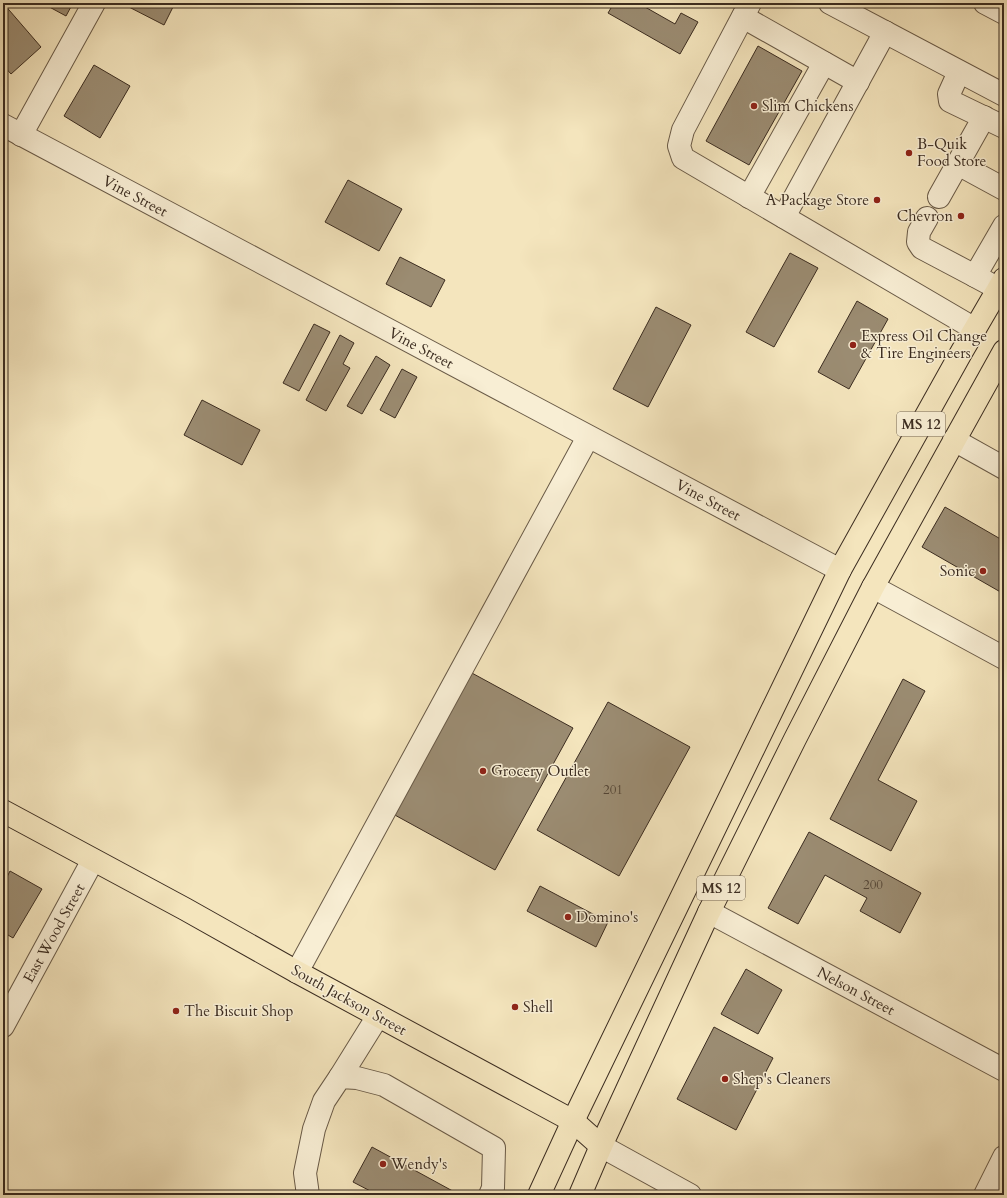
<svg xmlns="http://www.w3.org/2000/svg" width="1007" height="1198" viewBox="0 0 1007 1198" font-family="Cardo,serif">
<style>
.building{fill:#9b8c72;stroke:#3b2c20}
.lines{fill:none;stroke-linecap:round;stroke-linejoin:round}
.minor-casing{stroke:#695a47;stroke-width:24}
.major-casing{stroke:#3b2c20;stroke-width:24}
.minor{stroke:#f8eed4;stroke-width:22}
.major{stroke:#f4e5bd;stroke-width:22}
.poi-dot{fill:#8f2418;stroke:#f8eed4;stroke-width:1.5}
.labels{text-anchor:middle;stroke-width:3;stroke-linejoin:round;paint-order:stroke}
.number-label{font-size:13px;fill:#534434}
.shield{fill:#f8eed4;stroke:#746656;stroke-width:1}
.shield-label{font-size:14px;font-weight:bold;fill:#3b2c20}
.poi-label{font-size:15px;fill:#3b2c20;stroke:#f8eed4;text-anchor:start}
.street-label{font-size:15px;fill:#3b2c20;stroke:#f8eed4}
</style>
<rect width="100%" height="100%" fill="#f4e5bd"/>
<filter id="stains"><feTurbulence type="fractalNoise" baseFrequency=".005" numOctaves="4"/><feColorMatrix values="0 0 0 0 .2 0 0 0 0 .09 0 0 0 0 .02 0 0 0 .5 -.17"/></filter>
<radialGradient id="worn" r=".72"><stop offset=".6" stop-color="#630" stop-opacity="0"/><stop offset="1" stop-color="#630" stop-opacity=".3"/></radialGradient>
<g class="building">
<path d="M 3,3 L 41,47 L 11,74 L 3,65 Z"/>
<path d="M 42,3 L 73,3 L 66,16 Z"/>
<path d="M 128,3 L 175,3 L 164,25 L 127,6 Z"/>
<path d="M 614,3 L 638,3 L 675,24 L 681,13 L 698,22 L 680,54 L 608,13 Z"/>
<path d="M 758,46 L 802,71 L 749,165 L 706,141 Z"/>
<path d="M 94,65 L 130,86 L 100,138 L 64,116 Z"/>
<path d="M 348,180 L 402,209 L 379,251 L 325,222 Z"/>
<path d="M 790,253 L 818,268 L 774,347 L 746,332 Z"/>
<path d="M 400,257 L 445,280 L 431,307 L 386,284 Z"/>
<path d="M 857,301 L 888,319 L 849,389 L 818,372 Z"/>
<path d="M 656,307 L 691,325 L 648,407 L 613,389 Z"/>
<path d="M 314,324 L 330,332 L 299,391 L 283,383 Z"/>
<path d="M 340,335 L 354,343 L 343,364 L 350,368 L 326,411 L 306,400 Z"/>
<path d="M 376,356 L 390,365 L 362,414 L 347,406 Z"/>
<path d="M 402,369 L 417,377 L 395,418 L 380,410 Z"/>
<path d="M 202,400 L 260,430 L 242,465 L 184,435 Z"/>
<path d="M 945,507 L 1004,541 L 1004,594 L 922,547 Z"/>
<path d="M 470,672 L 573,728 L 495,870 L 393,814 Z"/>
<path d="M 903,679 L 925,691 L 878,780 L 917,801 L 891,851 L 830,819 Z"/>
<path d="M 608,702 L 690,747 L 619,876 L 537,830 Z"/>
<path d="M 809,832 L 921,893 L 900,933 L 860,911 L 867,898 L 825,875 L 798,924 L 768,908 Z"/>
<path d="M 10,871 L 42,889 L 13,938 L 3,932 L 3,875 L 7,877 Z"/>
<path d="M 540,886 L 608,922 L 596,947 L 527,911 Z"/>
<path d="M 746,969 L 782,990 L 758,1034 L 721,1014 Z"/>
<path d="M 714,1027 L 773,1058 L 736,1130 L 677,1099 Z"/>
<path d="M 372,1147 L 460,1195 L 378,1195 L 353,1182 Z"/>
</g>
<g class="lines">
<g class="minor-casing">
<g id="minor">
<path d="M 750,3 L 683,130 L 679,146 L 683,158 L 975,329"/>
<path d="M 830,3 L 1004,95"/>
<path d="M 985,3 L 1004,13"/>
<path d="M 743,17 L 858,82"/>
<path d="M 959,72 L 949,94 L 950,101 L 1004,127"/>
<path d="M 3,125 L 840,570"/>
<path d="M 21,135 L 94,3"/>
<path d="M 958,164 L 1004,189"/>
<path d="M 749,197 L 824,63"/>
<path d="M 939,197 L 984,117"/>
<path d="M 784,217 L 885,32"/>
<path d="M 927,218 L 919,232 L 918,242 L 922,248 L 975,276"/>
<path d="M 988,283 L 975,276 L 1004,226"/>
<path d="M 954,440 L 1004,468"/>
<path d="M 873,587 L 1004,658"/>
<path d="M 709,912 L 1004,1070"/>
<path d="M 297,972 L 588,437"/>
<path d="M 3,1026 L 93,860"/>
<path d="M 340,1077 L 378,1016"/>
<path d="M 601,1146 L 690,1195"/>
<path d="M 308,1195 L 305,1173 L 314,1129 L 324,1101 L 340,1077 L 357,1078 L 384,1085 L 494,1148 L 493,1188 L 490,1195"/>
<path d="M 985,1195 L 1004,1157"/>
</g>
</g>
<g class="major-casing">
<g id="major">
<path d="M 3,811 L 185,909 L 297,972 L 573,1121 L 601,1146"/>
<path d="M 539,1195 L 573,1121 L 840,570 L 961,353 L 1004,279"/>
<path d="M 580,1195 L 601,1146 L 709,912 L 795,739 L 873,587 L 1004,351"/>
</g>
</g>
<use href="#minor" class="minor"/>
<use href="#major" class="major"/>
</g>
<g class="poi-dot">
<circle cx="754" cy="106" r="4"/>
<circle cx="909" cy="153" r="4"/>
<circle cx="877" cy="200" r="4"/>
<circle cx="961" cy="216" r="4"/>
<circle cx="853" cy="345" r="4"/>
<circle cx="983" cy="571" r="4"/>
<circle cx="483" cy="771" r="4"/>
<circle cx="568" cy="917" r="4"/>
<circle cx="515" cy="1007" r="4"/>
<circle cx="176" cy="1011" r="4"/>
<circle cx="725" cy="1079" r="4"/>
<circle cx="383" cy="1164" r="4"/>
</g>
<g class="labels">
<g class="number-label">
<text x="613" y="794">201</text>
<text x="873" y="889">200</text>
</g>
<g class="shield">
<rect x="897" y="412" width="48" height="24" rx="3"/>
<rect x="697" y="876" width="48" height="24" rx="3"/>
</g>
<g class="shield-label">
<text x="921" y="429">MS 12</text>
<text x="721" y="893">MS 12</text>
</g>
<g class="poi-label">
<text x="762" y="111">Slim Chickens</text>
<text x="917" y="149">B-Quik<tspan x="917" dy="17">Food Store</tspan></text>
<text x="869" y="205" text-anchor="end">A Package Store</text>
<text x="953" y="221" text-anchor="end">Chevron</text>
<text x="861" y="341">Express Oil Change<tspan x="861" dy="17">&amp; Tire Engineers</tspan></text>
<text x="975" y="576" text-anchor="end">Sonic</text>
<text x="491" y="776">Grocery Outlet</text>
<text x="576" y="922">Domino's</text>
<text x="523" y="1012">Shell</text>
<text x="184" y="1016">The Biscuit Shop</text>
<text x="733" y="1084">Shep's Cleaners</text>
<text x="391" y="1169">Wendy's</text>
</g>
<g class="street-label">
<text transform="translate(135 196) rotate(28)" y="5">Vine Street</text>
<text transform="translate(421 348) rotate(28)" y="5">Vine Street</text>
<text transform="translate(708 500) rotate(28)" y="5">Vine Street</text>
<text transform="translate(54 933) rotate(-61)" y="5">East Wood Street</text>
<text transform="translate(856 991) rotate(28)" y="5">Nelson Street</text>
<text transform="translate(349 1000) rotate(29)" y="5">South Jackson Street</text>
</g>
</g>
<rect width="1007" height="1198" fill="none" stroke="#f4e5bd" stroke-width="16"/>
<rect x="4" y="4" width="999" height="1190" fill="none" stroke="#3b2c20" stroke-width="2"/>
<rect x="8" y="8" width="991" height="1182" fill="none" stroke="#3b2c20"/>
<rect width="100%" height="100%" filter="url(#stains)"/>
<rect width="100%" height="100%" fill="url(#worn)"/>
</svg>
